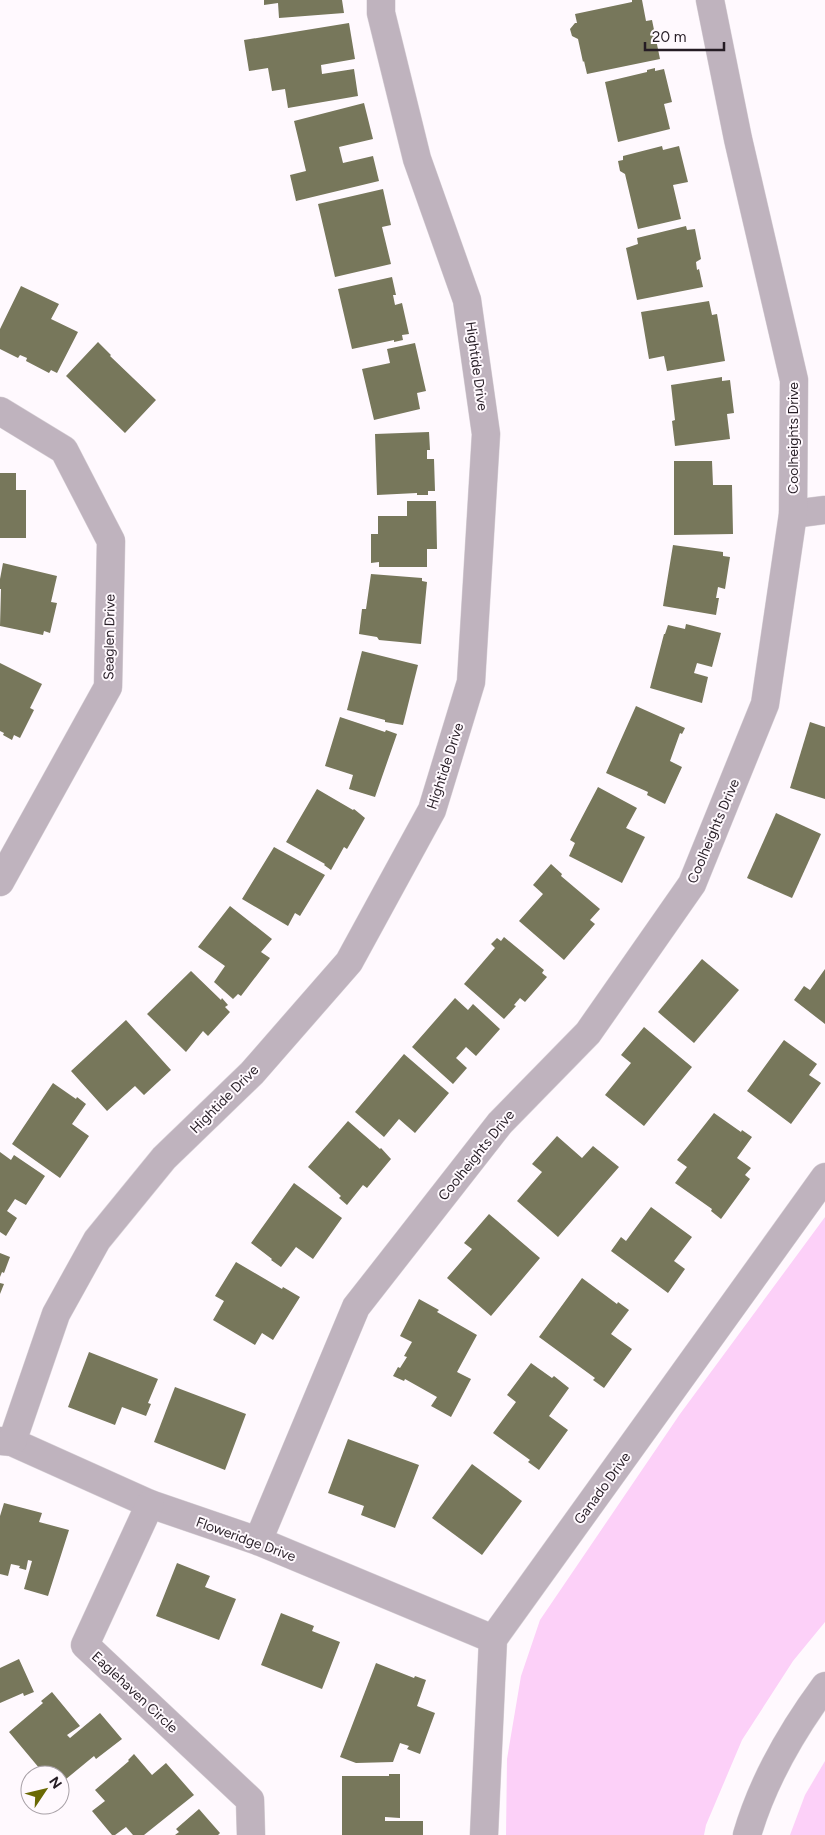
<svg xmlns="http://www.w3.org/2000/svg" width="825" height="1835" viewBox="0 0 825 1835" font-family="Figtree,sans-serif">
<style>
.green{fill:#fcd0f8}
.building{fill:#77775b}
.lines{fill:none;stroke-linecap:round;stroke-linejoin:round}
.minor-casing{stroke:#dcd6db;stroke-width:29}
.tertiary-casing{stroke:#dcd6db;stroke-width:29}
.minor{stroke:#bfb3be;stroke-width:28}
.tertiary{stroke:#bfb3be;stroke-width:28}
.labels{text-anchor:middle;stroke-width:4;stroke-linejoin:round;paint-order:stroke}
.street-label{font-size:14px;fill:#251c24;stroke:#fff9fe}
</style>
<rect width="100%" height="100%" fill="#fff9fe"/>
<g class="green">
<path d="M 825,1217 L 825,1622 L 793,1661 L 742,1740 L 706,1825 L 704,1835 L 506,1835 L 507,1759 L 521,1676 L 540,1620 L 680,1414 Z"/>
<path d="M 825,1761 L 825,1835 L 790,1835 L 805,1795 Z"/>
</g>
<g class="building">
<path d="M 264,0 L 342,0 L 344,13 L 279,18 L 278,3 L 264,5 Z"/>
<path d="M 632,0 L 642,0 L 646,21 L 652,20 L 660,59 L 587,74 L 584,61 L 583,62 L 578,39 L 572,36 L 570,29 L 575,23 L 577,23 L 575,14 L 632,2 Z"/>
<path d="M 349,23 L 355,59 L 321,65 L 322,74 L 354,69 L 358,96 L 288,108 L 285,89 L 272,91 L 268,68 L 249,71 L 244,40 Z"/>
<path d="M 655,68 L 655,71 L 664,69 L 672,102 L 664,104 L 670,129 L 618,142 L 605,82 L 647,72 L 647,70 Z"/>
<path d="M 364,103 L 373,139 L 339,147 L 343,163 L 373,156 L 379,181 L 296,201 L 290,175 L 306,171 L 294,121 Z"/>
<path d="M 662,146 L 663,150 L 679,146 L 688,182 L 673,185 L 681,219 L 638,229 L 625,174 L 620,171 L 618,161 L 623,160 L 623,156 Z"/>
<path d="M 383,189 L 391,225 L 382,227 L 391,264 L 335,277 L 318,204 Z"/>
<path d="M 686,226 L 687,230 L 695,229 L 701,259 L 696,262 L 697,270 L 699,269 L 703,287 L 637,300 L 626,248 L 638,244 L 637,238 Z"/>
<path d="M 392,277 L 396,295 L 393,295 L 395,305 L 402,303 L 409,334 L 402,335 L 403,340 L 394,342 L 394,340 L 352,349 L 338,289 Z"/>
<path d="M 21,286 L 59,304 L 51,319 L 78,332 L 57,373 L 51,370 L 49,373 L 26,361 L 27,358 L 20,355 L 18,358 L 0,349 L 0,329 Z"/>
<path d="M 709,301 L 712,315 L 717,314 L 725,361 L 667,371 L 664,356 L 649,359 L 641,312 Z"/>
<path d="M 98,342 L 111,355 L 110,356 L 156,400 L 125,433 L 66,376 Z"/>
<path d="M 415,343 L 426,391 L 417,393 L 420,409 L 374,420 L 362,369 L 390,363 L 387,349 Z"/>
<path d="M 722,377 L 722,381 L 730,380 L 734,413 L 727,414 L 730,439 L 675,446 L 672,421 L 675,420 L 671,385 Z"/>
<path d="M 429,432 L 430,450 L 427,450 L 427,459 L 434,459 L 435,491 L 428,491 L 428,495 L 417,495 L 417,493 L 377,495 L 375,434 Z"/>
<path d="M 674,461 L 712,461 L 713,485 L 732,485 L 733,534 L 674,535 Z"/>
<path d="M 0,473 L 16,473 L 16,490 L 26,490 L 26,538 L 0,538 Z"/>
<path d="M 407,501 L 436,501 L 437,549 L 427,549 L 427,567 L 379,567 L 379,562 L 371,563 L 371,534 L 378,534 L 378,516 L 407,516 Z"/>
<path d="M 673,545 L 723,552 L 723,556 L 730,557 L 725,589 L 718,587 L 716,598 L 719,598 L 716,615 L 663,606 Z"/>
<path d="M 3,563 L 57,576 L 51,602 L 57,603 L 50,633 L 44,631 L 43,635 L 0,626 L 1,589 L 0,589 L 0,579 Z"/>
<path d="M 371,574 L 422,578 L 422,581 L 427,582 L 421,644 L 379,640 L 377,637 L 359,634 L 362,609 L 366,609 Z"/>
<path d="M 686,624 L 721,633 L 712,667 L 697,663 L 694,673 L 708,677 L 702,703 L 650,688 L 664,634 L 665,634 L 668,625 L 685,629 Z"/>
<path d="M 362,651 L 418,665 L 403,725 L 385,722 L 385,720 L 347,710 Z"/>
<path d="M 0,663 L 42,684 L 30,708 L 34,710 L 20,738 L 14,735 L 12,740 L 3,735 L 4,733 L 0,731 Z"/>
<path d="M 636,706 L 685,728 L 682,734 L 680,733 L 670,761 L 682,767 L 665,804 L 647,795 L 648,792 L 606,773 Z"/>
<path d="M 340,717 L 385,732 L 386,730 L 397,734 L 375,797 L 349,789 L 353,775 L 325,766 Z"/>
<path d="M 810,722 L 825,727 L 825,799 L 790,788 Z"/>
<path d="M 598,787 L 637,808 L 626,828 L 645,837 L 622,883 L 569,856 L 575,843 L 570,840 Z"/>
<path d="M 317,789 L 353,810 L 354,809 L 365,818 L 347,849 L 344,847 L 331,870 L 324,865 L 325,864 L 286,842 Z"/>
<path d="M 776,813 L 821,834 L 792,898 L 747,878 Z"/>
<path d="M 274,847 L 325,875 L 300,916 L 295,913 L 288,926 L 242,899 Z"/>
<path d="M 551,864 L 562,874 L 561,876 L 600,909 L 590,920 L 595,924 L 564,960 L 519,921 L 543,894 L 533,885 Z"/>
<path d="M 230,906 L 272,939 L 261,952 L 270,958 L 241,996 L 238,994 L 233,999 L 214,982 L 225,966 L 198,947 Z"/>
<path d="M 504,937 L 544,970 L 542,973 L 547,977 L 525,1002 L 520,998 L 514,1005 L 516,1006 L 504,1019 L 464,984 L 495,948 L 491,944 L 497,938 L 501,941 Z"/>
<path d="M 702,959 L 739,990 L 694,1043 L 658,1012 Z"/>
<path d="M 825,969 L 825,1024 L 794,1000 L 804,986 L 810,990 Z"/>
<path d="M 191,971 L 221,1000 L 222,998 L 228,1005 L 225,1007 L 230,1012 L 208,1036 L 203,1031 L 186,1052 L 147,1014 Z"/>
<path d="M 455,998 L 468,1010 L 473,1004 L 500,1029 L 476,1056 L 466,1047 L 456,1058 L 467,1068 L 453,1084 L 412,1047 Z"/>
<path d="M 126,1020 L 171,1070 L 144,1095 L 135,1086 L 107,1111 L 71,1071 Z"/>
<path d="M 644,1027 L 692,1067 L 644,1126 L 605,1095 L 631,1063 L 621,1055 Z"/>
<path d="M 784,1040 L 817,1064 L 809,1075 L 821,1083 L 791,1124 L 747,1091 Z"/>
<path d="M 404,1054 L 449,1093 L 415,1133 L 399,1119 L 384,1137 L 355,1112 Z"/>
<path d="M 53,1083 L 76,1099 L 77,1097 L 86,1104 L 72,1124 L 89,1136 L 60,1178 L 12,1144 Z"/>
<path d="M 714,1113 L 741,1132 L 742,1130 L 752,1137 L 737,1158 L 751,1168 L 745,1175 L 750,1179 L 721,1219 L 711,1211 L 712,1209 L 675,1183 L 687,1167 L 677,1160 Z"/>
<path d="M 348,1121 L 380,1149 L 381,1148 L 391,1159 L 367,1188 L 363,1185 L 347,1205 L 339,1198 L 341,1196 L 308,1167 Z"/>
<path d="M 557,1136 L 582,1158 L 593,1146 L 619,1167 L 558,1237 L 517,1201 L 542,1172 L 532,1164 Z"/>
<path d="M 0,1152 L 11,1160 L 14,1155 L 45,1176 L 26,1205 L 15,1199 L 7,1211 L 17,1218 L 6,1236 L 0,1232 Z"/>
<path d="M 294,1183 L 342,1218 L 313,1259 L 296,1247 L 281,1267 L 271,1260 L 272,1259 L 251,1243 Z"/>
<path d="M 651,1207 L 692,1237 L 674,1261 L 685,1269 L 668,1293 L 611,1251 L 621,1237 L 626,1241 Z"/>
<path d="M 489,1214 L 540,1258 L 491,1316 L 447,1278 L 472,1249 L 464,1243 Z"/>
<path d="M 0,1253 L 10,1257 L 4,1273 L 2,1272 L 0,1277 Z"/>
<path d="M 236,1262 L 282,1289 L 283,1287 L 300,1297 L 273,1340 L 262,1333 L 255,1345 L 213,1320 L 224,1301 L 215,1296 Z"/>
<path d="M 582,1278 L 617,1304 L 618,1302 L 629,1310 L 611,1334 L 632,1349 L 604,1388 L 593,1380 L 595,1378 L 539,1337 Z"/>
<path d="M 0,1283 L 4,1284 L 0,1294 Z"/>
<path d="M 419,1299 L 439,1310 L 437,1312 L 477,1335 L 457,1372 L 471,1379 L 451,1417 L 431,1406 L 437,1397 L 405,1379 L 404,1381 L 393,1376 L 398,1367 L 400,1368 L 407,1357 L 404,1356 L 412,1342 L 400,1336 Z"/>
<path d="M 89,1352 L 158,1379 L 148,1403 L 151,1404 L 146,1416 L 122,1407 L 115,1425 L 68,1407 Z"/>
<path d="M 531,1363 L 552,1378 L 554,1376 L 569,1388 L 549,1416 L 568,1430 L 539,1470 L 528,1462 L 530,1460 L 493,1433 L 516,1402 L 507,1395 Z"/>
<path d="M 175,1387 L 246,1414 L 225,1470 L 154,1442 Z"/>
<path d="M 348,1439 L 419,1465 L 395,1528 L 361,1515 L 364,1506 L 328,1493 Z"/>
<path d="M 472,1464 L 522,1501 L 482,1555 L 432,1518 Z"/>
<path d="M 4,1503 L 42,1513 L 39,1522 L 69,1530 L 48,1596 L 24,1589 L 32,1561 L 28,1560 L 26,1570 L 19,1568 L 20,1566 L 11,1564 L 8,1576 L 0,1574 L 0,1516 Z"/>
<path d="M 177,1563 L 210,1576 L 205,1587 L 236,1599 L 219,1640 L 156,1616 Z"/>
<path d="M 281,1613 L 314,1626 L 312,1631 L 340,1642 L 322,1689 L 261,1665 Z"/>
<path d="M 19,1659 L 34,1692 L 24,1696 L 23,1693 L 0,1703 L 0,1668 Z"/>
<path d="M 376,1663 L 414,1678 L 415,1676 L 426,1680 L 417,1706 L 435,1713 L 420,1754 L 407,1749 L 409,1746 L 400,1743 L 393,1762 L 356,1763 L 340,1757 Z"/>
<path d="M 52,1692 L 80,1726 L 67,1735 L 70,1738 L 100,1713 L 122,1739 L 96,1759 L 94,1756 L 60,1784 L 60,1775 L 45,1775 L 9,1732 L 43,1703 L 41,1701 Z"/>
<path d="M 134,1754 L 152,1775 L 166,1763 L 194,1795 L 144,1835 L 133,1835 L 126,1827 L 115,1835 L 112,1835 L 92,1811 L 105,1801 L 95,1790 L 129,1761 L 128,1760 Z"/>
<path d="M 389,1774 L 400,1774 L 400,1818 L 385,1817 L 385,1821 L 423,1821 L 423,1835 L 342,1835 L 342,1776 L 389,1776 Z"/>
<path d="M 199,1809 L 220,1833 L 218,1835 L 175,1835 L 179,1832 L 176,1829 Z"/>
</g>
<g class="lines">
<g class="minor-casing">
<g id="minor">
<path d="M 0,411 L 64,450 L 111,541 L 108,687 L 0,882"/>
<path d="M 793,514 L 825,510"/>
<path d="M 0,1441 L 12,1442 L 150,1504 L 258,1541 L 493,1639"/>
<path d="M 12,1442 L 56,1314 L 97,1240 L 164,1158 L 252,1073 L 349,962 L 432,810 L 471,682 L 486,434 L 467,300 L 417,159 L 381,13 L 381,0"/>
<path d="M 150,1504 L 85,1645 L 250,1800 L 251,1835"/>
<path d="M 258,1541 L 356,1307 L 500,1123 L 588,1033 L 692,884 L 765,704 L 793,514 L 794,380 L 738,139 L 710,0"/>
<path d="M 484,1835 L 493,1639 L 825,1177"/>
</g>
</g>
<g class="tertiary-casing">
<path id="tertiary" d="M 747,1835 C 763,1780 791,1732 825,1686"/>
</g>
<use href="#minor" class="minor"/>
<use href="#tertiary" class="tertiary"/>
</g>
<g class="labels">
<g class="street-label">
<text transform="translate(477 366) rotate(82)" y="5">Hightide Drive</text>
<text transform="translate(793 438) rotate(-90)" y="5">Coolheights Drive</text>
<text transform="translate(109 637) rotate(-89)" y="5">Seaglen Drive</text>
<text transform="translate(445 766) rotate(-72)" y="5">Hightide Drive</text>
<text transform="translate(713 831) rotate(-67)" y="5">Coolheights Drive</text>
<text transform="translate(224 1099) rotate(-45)" y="5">Hightide Drive</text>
<text transform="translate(476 1155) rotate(-51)" y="5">Coolheights Drive</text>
<text transform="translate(602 1488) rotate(-54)" y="5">Ganado Drive</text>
<text transform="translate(246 1539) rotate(20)" y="5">Floweridge Drive</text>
<text transform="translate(135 1692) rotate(43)" y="5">Eaglehaven Circle</text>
</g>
</g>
<g transform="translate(45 1790) rotate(55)"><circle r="24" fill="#fff9fe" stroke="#a8a1a7"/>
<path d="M0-4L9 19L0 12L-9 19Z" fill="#6a6904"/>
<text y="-8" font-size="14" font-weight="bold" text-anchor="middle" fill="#251c24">N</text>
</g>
<path d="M645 42v8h79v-8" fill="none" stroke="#251c24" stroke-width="2.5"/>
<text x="652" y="42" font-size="15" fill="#251c24" stroke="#fff9fe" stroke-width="4" paint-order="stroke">20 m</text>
</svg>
